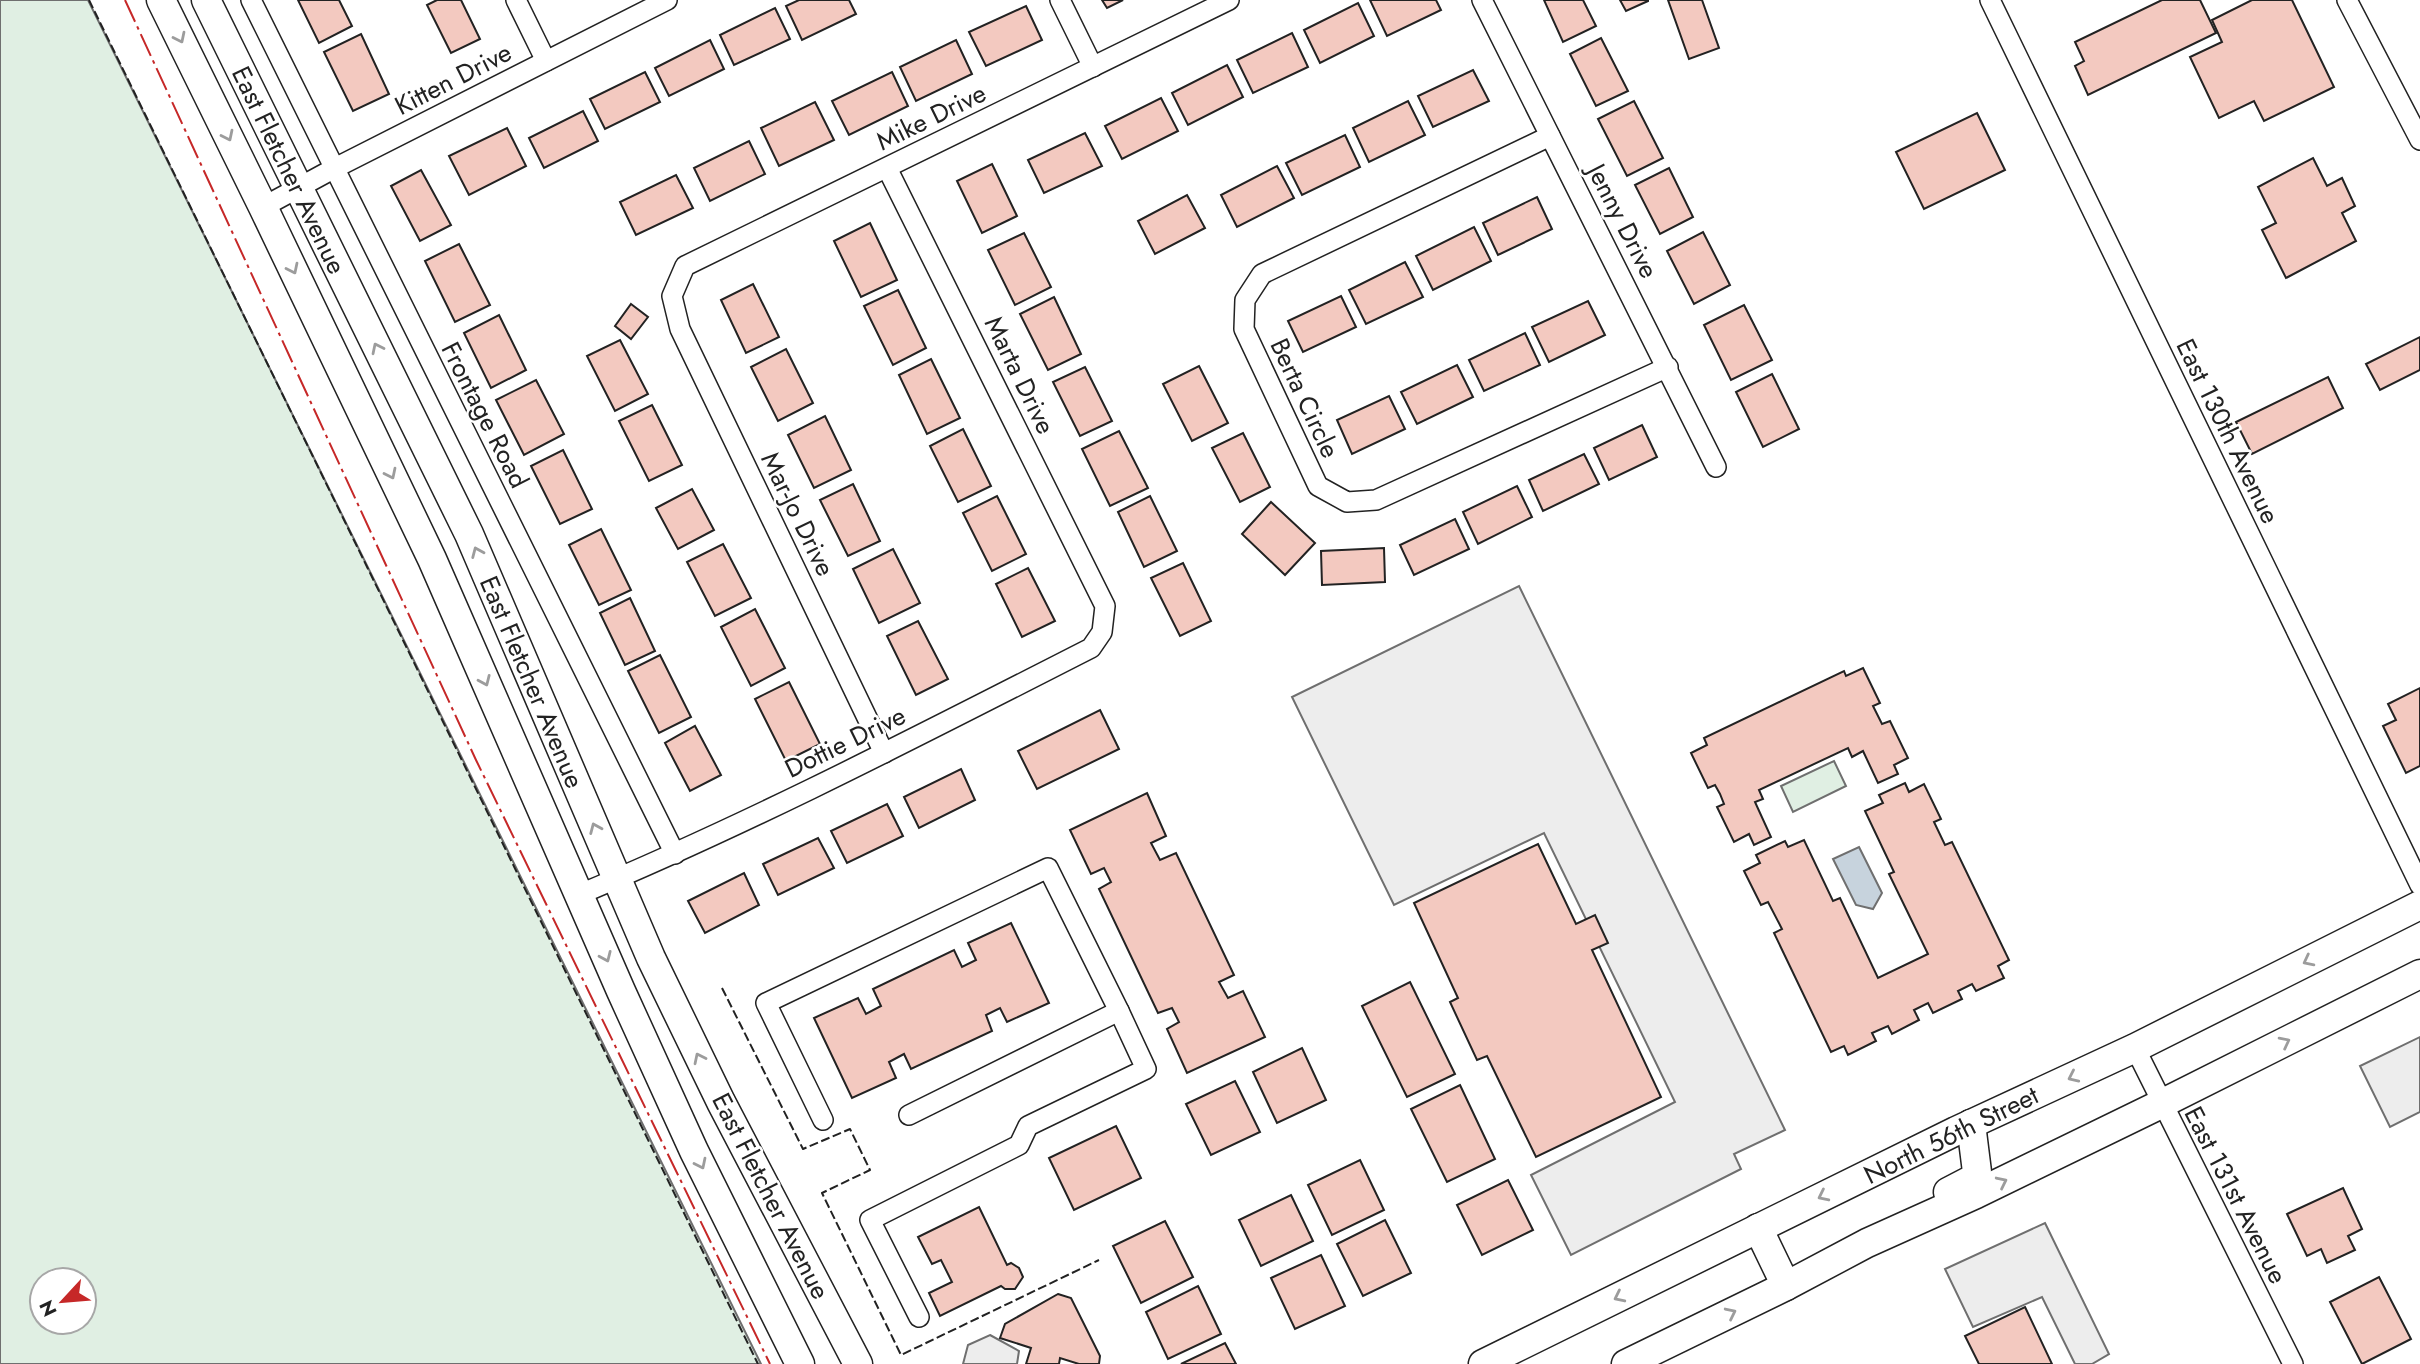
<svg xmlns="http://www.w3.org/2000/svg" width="2420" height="1364" viewBox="0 0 2420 1364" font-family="Jost,sans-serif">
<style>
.green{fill:#e0efe3;stroke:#6f6f6f;stroke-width:2;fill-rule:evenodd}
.parking{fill:#ededed;stroke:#6f6f6f;stroke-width:2}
.water{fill:#c7d3dd;stroke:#6f6f6f;stroke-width:2}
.building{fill:#f3c9c0;stroke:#222;stroke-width:2}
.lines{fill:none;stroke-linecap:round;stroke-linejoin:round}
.street-casing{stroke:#222;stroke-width:22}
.secondary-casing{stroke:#222;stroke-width:31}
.street{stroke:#fff;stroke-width:19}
.secondary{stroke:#fff;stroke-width:28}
.fence{stroke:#222;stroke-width:2;stroke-dasharray:9 3.5;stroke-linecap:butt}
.power{stroke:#c62828;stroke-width:2;stroke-dasharray:24 5 3.5 5;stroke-linecap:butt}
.oneway{stroke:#9c9c9c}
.labels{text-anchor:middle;stroke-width:5;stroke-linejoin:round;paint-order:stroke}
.street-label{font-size:26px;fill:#222;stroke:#fff}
</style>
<rect width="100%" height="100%" fill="#fff"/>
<g class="green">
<path d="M 0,0 L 88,0 L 761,1364 L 0,1364 ZM 84,1280 L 84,1322 L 42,1322 L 42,1280 Z"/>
<path d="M 1834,761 L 1846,786 L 1793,812 L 1781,786 Z"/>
</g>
<g class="parking">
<path d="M 1519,586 L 1785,1130 L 1734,1154 L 1741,1169 L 1571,1255 L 1531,1175 L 1675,1102 L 1544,833 L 1394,905 L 1292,697 Z"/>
<path d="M 2420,1037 L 2420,1112 L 2390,1127 L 2360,1066 Z"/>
<path d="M 2045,1223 L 2109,1354 L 2092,1364 L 2075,1364 L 2042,1297 L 1973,1327 L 1945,1269 Z"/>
<path d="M 990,1335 L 1019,1351 L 1017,1364 L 963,1364 L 968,1345 Z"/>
</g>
<path class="water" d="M 1859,847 L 1882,893 L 1873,909 L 1856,905 L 1833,859 Z"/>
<g class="building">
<path d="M 298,0 L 339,0 L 352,26 L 319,43 Z"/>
<path d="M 437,0 L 461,0 L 480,39 L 451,53 L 427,5 Z"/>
<path d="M 799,0 L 849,0 L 856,14 L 802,40 L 786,6 Z"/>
<path d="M 1102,0 L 1123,0 L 1107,8 Z"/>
<path d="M 1370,0 L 1436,0 L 1441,10 L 1387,36 Z"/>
<path d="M 1544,0 L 1583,0 L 1596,26 L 1563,42 Z"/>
<path d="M 1620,0 L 1648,0 L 1648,1 L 1626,11 Z"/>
<path d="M 1668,0 L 1702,0 L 1719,48 L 1689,59 Z"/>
<path d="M 2162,0 L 2200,0 L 2216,33 L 2088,95 L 2075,66 L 2084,61 L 2075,42 Z"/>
<path d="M 2252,0 L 2292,0 L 2334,87 L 2264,121 L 2254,101 L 2219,118 L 2190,57 L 2222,42 L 2212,20 Z"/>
<path d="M 1358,3 L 1374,36 L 1320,63 L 1304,30 Z"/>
<path d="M 1026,6 L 1042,40 L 986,66 L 969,32 Z"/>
<path d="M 775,8 L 790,39 L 734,65 L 720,35 Z"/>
<path d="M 1292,33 L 1308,67 L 1253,93 L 1237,60 Z"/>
<path d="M 361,34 L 389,94 L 353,111 L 324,52 Z"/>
<path d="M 1601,38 L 1628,91 L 1596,106 L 1570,54 Z"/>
<path d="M 710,40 L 724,69 L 669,96 L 655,68 Z"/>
<path d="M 956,40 L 972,74 L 916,101 L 900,67 Z"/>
<path d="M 1227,65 L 1243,97 L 1188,125 L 1172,93 Z"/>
<path d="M 1473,70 L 1489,101 L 1433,127 L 1418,96 Z"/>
<path d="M 645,72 L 660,102 L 605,129 L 590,99 Z"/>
<path d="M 892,72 L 908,106 L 849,135 L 832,101 Z"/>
<path d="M 1161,98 L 1178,131 L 1122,159 L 1105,126 Z"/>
<path d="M 1408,101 L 1425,135 L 1369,162 L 1353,128 Z"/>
<path d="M 1634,101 L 1663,158 L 1627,176 L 1598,119 Z"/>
<path d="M 815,102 L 834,140 L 779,166 L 761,128 Z"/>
<path d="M 583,111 L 598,141 L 544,168 L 529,138 Z"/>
<path d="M 1977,113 L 2005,170 L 1924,209 L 1896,152 Z"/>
<path d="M 507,128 L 526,166 L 469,195 L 449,156 Z"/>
<path d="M 1085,133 L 1102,166 L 1044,193 L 1028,160 Z"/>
<path d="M 1345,135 L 1360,167 L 1302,195 L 1286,163 Z"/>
<path d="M 749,141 L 765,174 L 710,201 L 694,168 Z"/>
<path d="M 2313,158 L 2327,186 L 2342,178 L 2355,206 L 2342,213 L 2356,241 L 2286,278 L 2262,230 L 2276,223 L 2258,187 Z"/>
<path d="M 992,164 L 1017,216 L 982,233 L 957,181 Z"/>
<path d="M 1277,166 L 1294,198 L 1237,227 L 1221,195 Z"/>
<path d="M 1669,168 L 1693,217 L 1660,234 L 1635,185 Z"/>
<path d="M 421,170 L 451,225 L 420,241 L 391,186 Z"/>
<path d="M 676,175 L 693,208 L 636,235 L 620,202 Z"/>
<path d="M 1187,195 L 1205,228 L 1155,254 L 1138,221 Z"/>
<path d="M 1537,197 L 1552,229 L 1498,255 L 1483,223 Z"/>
<path d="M 870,223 L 897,280 L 861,297 L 834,241 Z"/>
<path d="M 1474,227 L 1491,261 L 1433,290 L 1416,256 Z"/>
<path d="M 1703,232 L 1730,285 L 1694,304 L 1667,251 Z"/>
<path d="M 1024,233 L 1051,287 L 1015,305 L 988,250 Z"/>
<path d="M 459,244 L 490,305 L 455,322 L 425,261 Z"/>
<path d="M 1405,262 L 1423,297 L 1366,324 L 1349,290 Z"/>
<path d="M 753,284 L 779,337 L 746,353 L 721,300 Z"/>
<path d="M 898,290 L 926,348 L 893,365 L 864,306 Z"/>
<path d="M 1341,296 L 1356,327 L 1303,352 L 1288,321 Z"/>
<path d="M 1054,297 L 1081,354 L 1048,370 L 1020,314 Z"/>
<path d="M 1588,301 L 1605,335 L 1549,362 L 1532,327 Z"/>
<path d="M 631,304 L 648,317 L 631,339 L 615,326 Z"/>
<path d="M 1744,305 L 1772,360 L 1731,380 L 1704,325 Z"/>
<path d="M 499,315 L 526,370 L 491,388 L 464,333 Z"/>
<path d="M 1525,333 L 1540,365 L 1484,391 L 1469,360 Z"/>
<path d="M 2420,337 L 2420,370 L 2380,390 L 2366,364 Z"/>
<path d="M 620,340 L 648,394 L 615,411 L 587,356 Z"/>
<path d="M 786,349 L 813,403 L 778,421 L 751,367 Z"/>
<path d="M 931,359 L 960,418 L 927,434 L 899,375 Z"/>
<path d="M 1457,365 L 1473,397 L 1417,424 L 1401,392 Z"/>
<path d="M 1199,366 L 1228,423 L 1192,441 L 1163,384 Z"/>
<path d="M 1085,367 L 1112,421 L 1080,436 L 1053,382 Z"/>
<path d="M 1772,374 L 1799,429 L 1763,447 L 1736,392 Z"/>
<path d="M 2328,377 L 2343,408 L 2252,454 L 2236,422 Z"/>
<path d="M 536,380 L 564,434 L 524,455 L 496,400 Z"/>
<path d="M 1389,396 L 1405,429 L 1352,454 L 1337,420 Z"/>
<path d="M 652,405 L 682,465 L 649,481 L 619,421 Z"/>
<path d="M 825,416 L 851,470 L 814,488 L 788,435 Z"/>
<path d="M 1642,425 L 1657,457 L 1609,480 L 1594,448 Z"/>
<path d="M 963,429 L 991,486 L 958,502 L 930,446 Z"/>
<path d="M 1119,431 L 1148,488 L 1110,506 L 1082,449 Z"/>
<path d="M 1243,433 L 1270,487 L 1240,502 L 1212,448 Z"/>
<path d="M 563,450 L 592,509 L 560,524 L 531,466 Z"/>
<path d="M 1584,454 L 1599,484 L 1543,511 L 1529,480 Z"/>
<path d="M 853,484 L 880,541 L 848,556 L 820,500 Z"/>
<path d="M 1517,486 L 1532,517 L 1478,544 L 1463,512 Z"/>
<path d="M 692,489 L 714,530 L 678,549 L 656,508 Z"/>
<path d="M 997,496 L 1026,554 L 992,571 L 963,513 Z"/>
<path d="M 1150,496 L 1177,551 L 1144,567 L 1118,512 Z"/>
<path d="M 1271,502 L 1315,543 L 1285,575 L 1242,534 Z"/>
<path d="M 1455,519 L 1469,549 L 1414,575 L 1400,545 Z"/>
<path d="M 601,529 L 631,590 L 599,605 L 569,545 Z"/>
<path d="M 723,544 L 751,598 L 715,616 L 687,562 Z"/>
<path d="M 1384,548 L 1385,582 L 1322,585 L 1321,551 Z"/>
<path d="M 893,549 L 920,603 L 879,623 L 853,569 Z"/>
<path d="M 1183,563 L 1211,621 L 1180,636 L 1151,578 Z"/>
<path d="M 1028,568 L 1055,621 L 1022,637 L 996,584 Z"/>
<path d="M 630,598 L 655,651 L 625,665 L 600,613 Z"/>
<path d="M 755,609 L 785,668 L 751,686 L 721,627 Z"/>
<path d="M 918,621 L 948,679 L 916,695 L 887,636 Z"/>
<path d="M 660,655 L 691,717 L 659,733 L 628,671 Z"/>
<path d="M 1863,668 L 1880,703 L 1873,706 L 1882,724 L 1890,721 L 1908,758 L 1894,765 L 1898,774 L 1878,783 L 1863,751 L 1852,757 L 1848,748 L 1759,790 L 1763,799 L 1755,802 L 1771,837 L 1754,845 L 1749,834 L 1734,842 L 1717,807 L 1724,804 L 1720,794 L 1715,785 L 1708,788 L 1691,753 L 1707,745 L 1704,738 L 1844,671 L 1846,676 Z"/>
<path d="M 789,682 L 820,744 L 786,761 L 755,699 Z"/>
<path d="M 2420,688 L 2420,766 L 2406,773 L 2383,726 L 2396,720 L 2388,704 Z"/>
<path d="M 1100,710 L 1119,749 L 1037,789 L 1018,751 Z"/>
<path d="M 695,726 L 721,775 L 690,791 L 665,743 Z"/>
<path d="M 961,769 L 975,800 L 919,828 L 904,797 Z"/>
<path d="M 1905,783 L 1909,792 L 1924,784 L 1941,819 L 1934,822 L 1945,845 L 1952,842 L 2009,960 L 1998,966 L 2004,978 L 1976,991 L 1972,984 L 1958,991 L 1962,999 L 1933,1013 L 1928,1003 L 1914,1010 L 1919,1020 L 1892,1034 L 1888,1026 L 1872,1033 L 1876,1041 L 1848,1055 L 1844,1046 L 1831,1052 L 1774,933 L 1782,929 L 1768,902 L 1761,905 L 1744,871 L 1760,863 L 1756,855 L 1785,841 L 1788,847 L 1804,840 L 1833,901 L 1840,898 L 1878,978 L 1928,954 L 1889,874 L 1894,872 L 1865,811 L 1883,803 L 1879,795 Z"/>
<path d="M 1147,793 L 1166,836 L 1151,843 L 1160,860 L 1176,853 L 1234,975 L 1219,982 L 1228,998 L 1243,991 L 1265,1037 L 1187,1073 L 1167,1029 L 1179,1022 L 1172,1008 L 1158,1013 L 1099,889 L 1111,882 L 1104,868 L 1091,874 L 1070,830 Z"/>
<path d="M 887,804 L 903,836 L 847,863 L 831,831 Z"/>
<path d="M 818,838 L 834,868 L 778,895 L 763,864 Z"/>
<path d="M 1538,844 L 1576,924 L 1595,915 L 1608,943 L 1592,950 L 1661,1097 L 1536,1157 L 1487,1056 L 1477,1060 L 1450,1002 L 1458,998 L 1414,903 Z"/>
<path d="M 744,873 L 759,905 L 705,933 L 688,901 Z"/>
<path d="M 1011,923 L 1049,1003 L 1007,1022 L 1000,1008 L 986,1015 L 992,1031 L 911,1069 L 904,1054 L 889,1062 L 896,1078 L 852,1098 L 814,1018 L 858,998 L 866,1014 L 881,1006 L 873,989 L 954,950 L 962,967 L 976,960 L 968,943 Z"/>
<path d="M 1410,982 L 1455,1074 L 1407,1097 L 1362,1006 Z"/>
<path d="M 1302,1048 L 1326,1100 L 1277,1123 L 1253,1072 Z"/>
<path d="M 1235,1081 L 1260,1132 L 1211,1155 L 1186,1104 Z"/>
<path d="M 1460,1085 L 1495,1159 L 1447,1182 L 1411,1109 Z"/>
<path d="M 1116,1126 L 1141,1178 L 1074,1210 L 1049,1158 Z"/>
<path d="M 1360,1160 L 1384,1210 L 1332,1235 L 1308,1185 Z"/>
<path d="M 1508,1180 L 1533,1230 L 1482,1255 L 1457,1205 Z"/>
<path d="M 2343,1188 L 2362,1229 L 2348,1236 L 2355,1250 L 2327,1263 L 2321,1249 L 2307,1256 L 2287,1214 Z"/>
<path d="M 1291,1195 L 1313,1241 L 1261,1266 L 1239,1220 Z"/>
<path d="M 979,1207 L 1007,1265 L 1011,1263 L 1019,1268 L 1023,1277 L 1015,1289 L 1005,1289 L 1001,1286 L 940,1316 L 929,1293 L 952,1282 L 941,1260 L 932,1264 L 918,1237 Z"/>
<path d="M 1385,1220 L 1411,1273 L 1363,1296 L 1337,1244 Z"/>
<path d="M 1165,1221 L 1193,1277 L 1141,1303 L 1113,1246 Z"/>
<path d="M 1321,1255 L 1345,1306 L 1295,1329 L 1271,1278 Z"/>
<path d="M 2379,1277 L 2411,1339 L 2362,1364 L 2330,1302 Z"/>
<path d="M 1198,1286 L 1221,1334 L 1168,1359 L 1146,1312 Z"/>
<path d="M 1058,1294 L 1071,1298 L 1100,1356 L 1099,1364 L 1079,1364 L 1060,1358 L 1059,1364 L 1026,1364 L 1031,1348 L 1000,1338 L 1005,1324 Z"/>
<path d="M 2025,1307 L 2052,1364 L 1979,1364 L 1965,1336 Z"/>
<path d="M 1225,1343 L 1236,1364 L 1181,1364 Z"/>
</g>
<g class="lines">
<g class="street-casing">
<g id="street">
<path d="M 251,0 L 675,854"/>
<path d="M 516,0 L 546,61"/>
<path d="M 1060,0 L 1093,67"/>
<path d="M 1482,0 L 1716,467"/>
<path d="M 1990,0 L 2420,885"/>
<path d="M 2347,0 L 2420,140"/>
<path d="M 1550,136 L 1262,274 L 1245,300 L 1244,329 L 1318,486 L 1347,502 L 1376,500 L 1668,367"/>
<path d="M 263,207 L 333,169 L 667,0"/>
<path d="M 884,753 L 680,329 L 672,296 L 685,266 L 1229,0"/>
<path d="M 578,895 C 753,822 922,734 1091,648 L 1102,632 L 1105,606 L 887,168"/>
<path d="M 2135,1048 L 2293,1364"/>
<path d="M 823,1120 L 766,1003 L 1048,868 L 1119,1011 L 909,1115"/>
<path d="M 919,1317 L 870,1220 L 1019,1145 L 1028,1126 L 1146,1069 L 1119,1011"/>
</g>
</g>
<g class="secondary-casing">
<g id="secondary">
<path d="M 161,0 L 263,207 L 432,559 L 621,991 L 694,1151 L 800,1364"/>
<path d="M 206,0 L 469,534 L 651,958 L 721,1102 L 858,1364"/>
<path d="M 1948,1192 L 1973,1179 L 1977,1172 L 1971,1124"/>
<path d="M 1758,1228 L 1786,1286"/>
<path d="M 1483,1364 L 1956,1131 L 2135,1048 L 2420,905"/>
<path d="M 1626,1364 L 1786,1286 L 1867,1243 L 1976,1194 L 2161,1104 L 2420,974"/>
</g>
</g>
<use href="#street" class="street"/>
<use href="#secondary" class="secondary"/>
<g class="fence">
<path d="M 89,0 L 758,1364"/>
<path d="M 722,988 L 803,1149 L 850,1129 L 870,1170 L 822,1193 L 901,1355 L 1099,1260"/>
</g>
<path class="power" d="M 125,0 L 476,760 L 770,1364"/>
</g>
<defs><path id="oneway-chevron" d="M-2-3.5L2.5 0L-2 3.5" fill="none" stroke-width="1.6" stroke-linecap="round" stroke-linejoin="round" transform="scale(1.75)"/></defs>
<g class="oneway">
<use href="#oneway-chevron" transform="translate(180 38) rotate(64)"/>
<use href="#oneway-chevron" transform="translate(228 136) rotate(64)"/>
<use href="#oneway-chevron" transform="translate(293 269) rotate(64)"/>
<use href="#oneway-chevron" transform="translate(377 348) rotate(-116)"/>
<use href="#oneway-chevron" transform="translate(391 474) rotate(64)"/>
<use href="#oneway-chevron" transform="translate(477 552) rotate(-113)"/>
<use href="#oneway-chevron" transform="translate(485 681) rotate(66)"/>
<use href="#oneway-chevron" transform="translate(595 828) rotate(-113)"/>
<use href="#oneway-chevron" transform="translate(606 957) rotate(66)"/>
<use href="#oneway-chevron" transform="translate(2308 961) rotate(153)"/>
<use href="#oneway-chevron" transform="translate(2285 1042) rotate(-27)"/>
<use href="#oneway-chevron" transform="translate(699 1058) rotate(-116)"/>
<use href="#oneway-chevron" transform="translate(2073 1077) rotate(155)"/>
<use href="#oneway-chevron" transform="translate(701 1164) rotate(64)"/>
<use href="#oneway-chevron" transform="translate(2002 1182) rotate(-26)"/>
<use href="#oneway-chevron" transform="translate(1823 1196) rotate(154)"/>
<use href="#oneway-chevron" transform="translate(1619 1297) rotate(154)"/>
<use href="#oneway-chevron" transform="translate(1731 1313) rotate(-26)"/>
</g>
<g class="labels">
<g class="street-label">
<text transform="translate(453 79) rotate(-27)" y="9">Kitten Drive</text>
<text transform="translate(931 117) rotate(-26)" y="9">Mike Drive</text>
<text transform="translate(289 170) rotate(64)" y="9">East Fletcher Avenue</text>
<text transform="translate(1623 221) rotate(63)" y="9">Jenny Drive</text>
<text transform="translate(1020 375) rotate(64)" y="9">Marta Drive</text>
<text transform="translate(1305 398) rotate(65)" y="9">Berta Circle</text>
<text transform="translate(485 415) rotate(63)" y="9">Frontage Road</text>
<text transform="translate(2228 431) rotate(64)" y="9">East 130th Avenue</text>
<text transform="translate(798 514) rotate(64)" y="9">Mar-Jo Drive</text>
<text transform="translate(532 682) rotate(67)" y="9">East Fletcher Avenue</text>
<text transform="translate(845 742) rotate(-26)" y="9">Dottie Drive</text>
<text transform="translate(1951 1135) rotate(-26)" y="9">North 56th Street</text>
<text transform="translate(2236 1195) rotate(63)" y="9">East 131st Avenue</text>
<text transform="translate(771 1196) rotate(63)" y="9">East Fletcher Avenue</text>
</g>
</g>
<g transform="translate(63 1301) rotate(244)"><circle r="33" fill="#ffffff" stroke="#a7a7a7" stroke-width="2"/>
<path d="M0-5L12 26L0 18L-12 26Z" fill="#c62828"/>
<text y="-10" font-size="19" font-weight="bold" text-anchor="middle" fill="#222222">N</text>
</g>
</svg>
